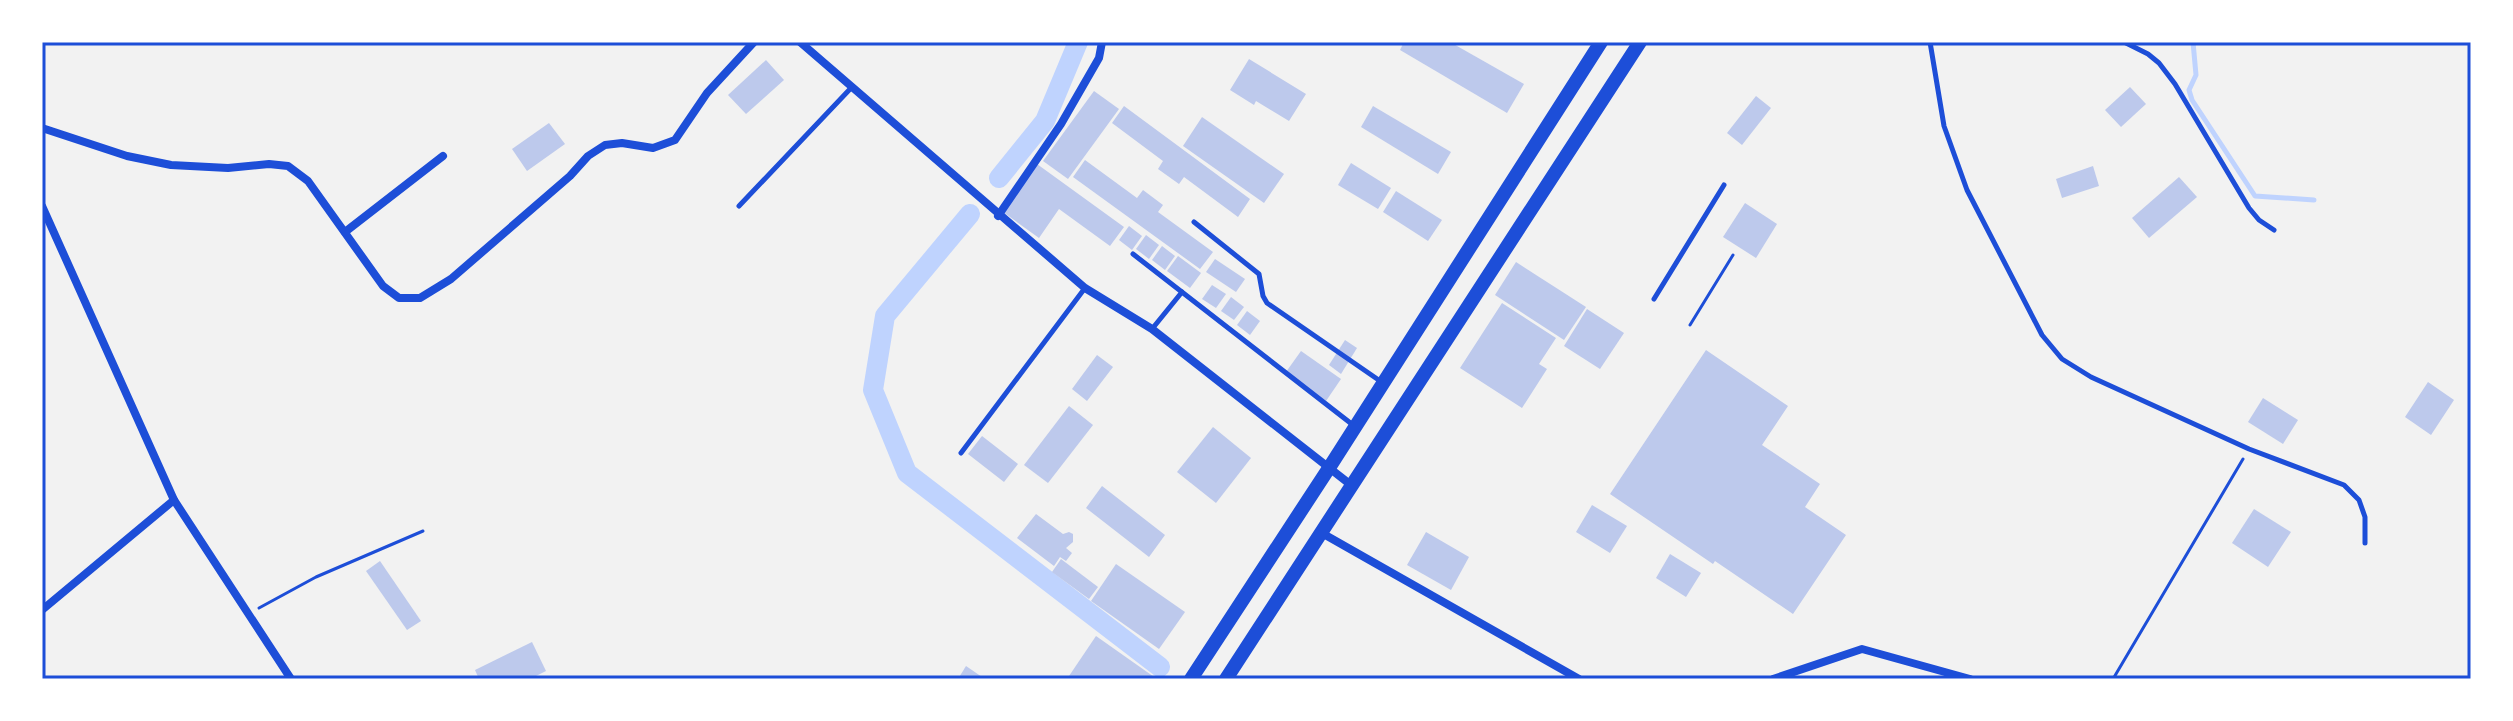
<svg xmlns="http://www.w3.org/2000/svg" width="2513" height="721" viewBox="0 0 2513 721" font-family="Roboto,sans-serif">
<style>
.lines{fill:none;stroke-linecap:round;stroke-linejoin:round}
.stream{stroke:#bfd3fe;stroke-width:5}
.canal{stroke:#bfd3fe;stroke-width:20}
.building{fill:#bdc9ec}
.path{stroke:#1d4ed8;stroke-width:3}
.service{stroke:#1d4ed8;stroke-width:5}
.minor{stroke:#1d4ed8;stroke-width:8}
.secondary{stroke:#1d4ed8;stroke-width:14}
.neatline{fill:none;stroke:#1d4ed8;stroke-width:3}
</style>
<rect width="100%" height="100%" fill="#f2f2f2"/>
<g class="lines">
<path class="stream" d="M 2193,42 L 2196,75 L 2189,90 L 2192,100 L 2255,196 L 2314,200"/>
<g class="canal">
<path d="M 999,178 L 1045,121 L 1078,42"/>
<path d="M 970,214 L 885,316 L 873,390 L 907,473 L 1160,667"/>
</g>
</g>
<g class="building">
<path d="M 1404,42 L 1450,42 L 1524,84 L 1507,113 L 1400,50 Z"/>
<path d="M 1249,59 L 1306,94 L 1289,121 L 1256,101 L 1254,105 L 1230,90 Z"/>
<path d="M 766,60 L 784,80 L 746,114 L 728,95 Z"/>
<path d="M 2130,87 L 2146,104 L 2121,127 L 2105,110 Z"/>
<path d="M 1094,91 L 1119,109 L 1068,179 L 1043,161 Z"/>
<path d="M 1756,96 L 1771,108 L 1742,145 L 1727,133 Z"/>
<path d="M 1124,106 L 1250,199 L 1238,217 L 1184,177 L 1179,184 L 1158,169 L 1163,161 L 1112,123 Z"/>
<path d="M 1373,106 L 1451,152 L 1438,174 L 1361,127 Z"/>
<path d="M 1202,117 L 1284,174 L 1264,203 L 1183,146 Z"/>
<path d="M 549,123 L 565,144 L 527,171 L 512,149 Z"/>
<path d="M 1085,160 L 1137,198 L 1143,190 L 1163,205 L 1158,212 L 1213,252 L 1200,269 L 1073,177 Z"/>
<path d="M 1351,163 L 1391,188 L 1378,209 L 1338,185 Z"/>
<path d="M 1037,164 L 1124,227 L 1110,246 L 1059,209 L 1039,238 L 1003,212 Z"/>
<path d="M 2093,166 L 2099,186 L 2062,198 L 2056,179 Z"/>
<path d="M 2179,177 L 2197,197 L 2149,238 L 2132,218 Z"/>
<path d="M 1396,191 L 1442,220 L 1428,241 L 1383,212 Z"/>
<path d="M 1745,203 L 1777,224 L 1756,258 L 1723,237 Z"/>
<path d="M 1129,226 L 1142,236 L 1132,250 L 1119,240 Z"/>
<path d="M 1146,235 L 1159,245 L 1149,259 L 1136,249 Z"/>
<path d="M 1162,246 L 1175,256 L 1165,270 L 1152,260 Z"/>
<path d="M 1178,256 L 1201,273 L 1190,288 L 1167,271 Z"/>
<path d="M 1215,259 L 1245,279 L 1236,292 L 1206,272 Z"/>
<path d="M 1516,262 L 1586,307 L 1564,340 L 1495,295 Z"/>
<path d="M 1212,285 L 1226,294 L 1216,308 L 1202,299 Z"/>
<path d="M 1231,297 L 1244,307 L 1234,320 L 1221,311 Z"/>
<path d="M 1502,303 L 1556,338 L 1539,364 L 1547,369 L 1522,408 L 1460,368 Z"/>
<path d="M 1587,309 L 1624,333 L 1600,369 L 1564,346 Z"/>
<path d="M 1247,311 L 1260,321 L 1250,335 L 1237,325 Z"/>
<path d="M 1345,340 L 1357,348 L 1341,374 L 1329,365 Z"/>
<path d="M 1706,350 L 1788,406 L 1762,445 L 1820,484 L 1805,507 L 1846,535 L 1793,614 L 1715,561 L 1713,564 L 1610,494 Z"/>
<path d="M 1301,351 L 1341,379 L 1326,401 L 1286,372 Z"/>
<path d="M 1097,355 L 1113,367 L 1087,401 L 1072,389 Z"/>
<path d="M 2428,382 L 2454,400 L 2431,435 L 2405,417 Z"/>
<path d="M 2263,398 L 2298,420 L 2283,444 L 2248,422 Z"/>
<path d="M 1069,406 L 1093,425 L 1048,483 L 1024,465 Z"/>
<path d="M 1213,427 L 1251,458 L 1216,503 L 1177,472 Z"/>
<path d="M 982,436 L 1018,464 L 1004,482 L 968,454 Z"/>
<path d="M 1102,486 L 1165,535 L 1149,557 L 1086,508 Z"/>
<path d="M 1592,505 L 1627,526 L 1610,553 L 1576,532 Z"/>
<path d="M 2254,509 L 2291,532 L 2268,567 L 2232,543 Z"/>
<path d="M 1036,514 L 1063,534 L 1069,532 L 1073,534 L 1073,542 L 1066,548 L 1072,553 L 1066,561 L 1060,557 L 1054,566 L 1017,538 Z"/>
<path d="M 1426,532 L 1469,557 L 1451,590 L 1407,565 Z"/>
<path d="M 1670,554 L 1701,573 L 1686,597 L 1656,578 Z"/>
<path d="M 1061,559 L 1098,587 L 1089,599 L 1052,572 Z"/>
<path d="M 380,561 L 421,621 L 407,630 L 366,571 Z"/>
<path d="M 1116,564 L 1185,612 L 1159,649 L 1091,601 Z"/>
<path d="M 1096,636 L 1157,679 L 1067,679 Z"/>
<path d="M 532,642 L 546,671 L 530,679 L 479,679 L 475,670 Z"/>
<path d="M 966,666 L 985,679 L 958,679 Z"/>
</g>
<g class="lines">
<g class="path">
<path d="M 1690,325 L 1733,255"/>
<path d="M 259,608 L 316,577 L 423,531"/>
<path d="M 2113,679 L 2243,459"/>
</g>
<g class="service">
<path d="M 1930,42 L 1944,126 L 1967,190 L 2042,335 L 2062,359 L 2091,377 L 2249,449 L 2344,485 L 2359,500 L 2365,517 L 2365,543"/>
<path d="M 2124,42 L 2148,54 L 2159,63 L 2175,84 L 2249,208 L 2259,220 L 2274,230"/>
<path d="M 739,206 L 851,88"/>
<path d="M 1194,222 L 1259,274 L 1263,296 L 1267,303 L 1383,383"/>
<path d="M 1133,254 L 1353,425"/>
<path d="M 1654,299 L 1724,185"/>
<path d="M 1152,329 L 1182,292"/>
<path d="M 961,453 L 1085,288"/>
</g>
<g class="minor">
<path d="M 800,42 L 1085,288 L 1152,329 L 1351,485"/>
<path d="M 42,128 L 127,156 L 171,165 L 228,168 L 269,164 L 288,166 L 308,181 L 383,286 L 399,298 L 420,298 L 451,279 L 570,176 L 588,156 L 605,145 L 622,143 L 653,148 L 675,140 L 707,93 L 754,42"/>
<path d="M 42,206 L 174,500 L 291,679"/>
<path d="M 998,216 L 1061,124 L 1099,58 L 1102,42"/>
<path d="M 345,232 L 443,156"/>
<path d="M 1320,532 L 1579,679"/>
<path d="M 42,610 L 174,500"/>
<path d="M 1773,679 L 1862,649 L 1970,679"/>
</g>
<g class="secondary">
<path d="M 1191,679 L 1329,468 L 1601,42"/>
<path d="M 1226,679 L 1640,42"/>
</g>
</g>
<rect width="2513" height="721" fill="none" stroke="#ffffff" stroke-width="88"/>
<rect x="44" y="44" width="2425" height="633" class="neatline"/>
</svg>
